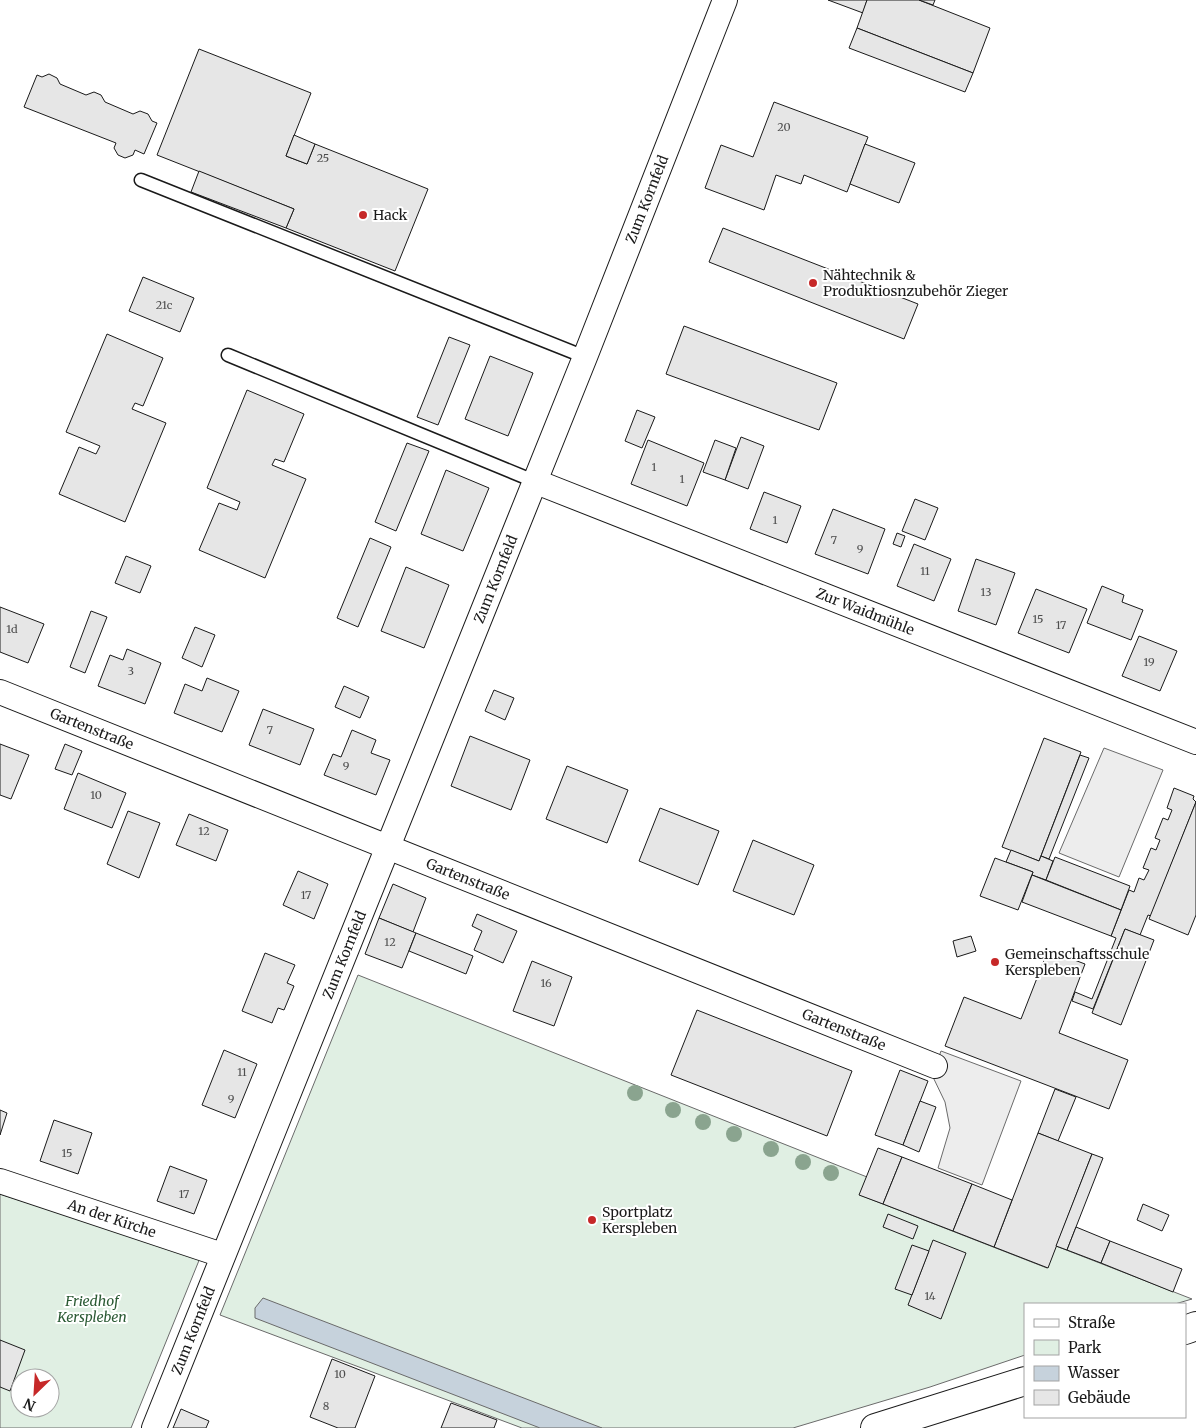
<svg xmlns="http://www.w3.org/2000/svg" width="1196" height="1428" viewBox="0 0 1196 1428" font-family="Merriweather,serif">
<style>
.green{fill:#e0efe3;stroke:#6a6a6a;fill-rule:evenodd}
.parking{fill:#ededed;stroke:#6a6a6a}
.water{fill:#c6d2dc;stroke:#6a6a6a}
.building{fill:#e6e6e6;stroke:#1a1a1a}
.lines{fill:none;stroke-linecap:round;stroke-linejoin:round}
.service-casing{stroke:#1a1a1a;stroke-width:15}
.minor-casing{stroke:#1a1a1a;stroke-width:26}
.secondary-casing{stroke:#1a1a1a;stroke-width:30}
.service{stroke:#fff;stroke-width:12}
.minor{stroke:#fff;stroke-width:24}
.secondary{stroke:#fff;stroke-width:28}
.tree{fill:#8aa48f}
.poi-dot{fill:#c62828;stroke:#fff;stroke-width:2}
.labels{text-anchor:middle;stroke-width:4;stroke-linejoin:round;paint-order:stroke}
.number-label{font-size:11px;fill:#4d4d4d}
.street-label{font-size:14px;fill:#1a1a1a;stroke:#fff}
.poi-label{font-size:14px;fill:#1a1a1a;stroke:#fff;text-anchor:start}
.park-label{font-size:14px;font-style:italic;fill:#2b5a34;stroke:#fff}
</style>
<rect width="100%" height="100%" fill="#fff"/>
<g class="green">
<path d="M 358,975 L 867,1177 L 860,1195 L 1047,1268 L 1056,1246 L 1192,1299 L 1175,1304 L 1025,1304 L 1025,1355 L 930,1387 L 793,1428 L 522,1428 L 220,1315 Z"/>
<path d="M 0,1194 L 200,1258 L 131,1428 L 0,1428 ZM 20,1378 L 50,1378 L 50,1408 L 20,1408 Z"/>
</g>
<g class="parking">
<path d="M 1104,748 L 1163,770 L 1119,877 L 1059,853 Z"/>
<path d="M 941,1051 L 1021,1081 L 982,1185 L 938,1168 L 950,1128 L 945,1102 L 932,1075 Z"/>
</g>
<path class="water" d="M 263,1298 L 602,1428 L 540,1428 L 255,1318 L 255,1308 Z"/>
<g class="building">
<path d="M 828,0 L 867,0 L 863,13 Z"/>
<path d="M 867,0 L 919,0 L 990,28 L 973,73 L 857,28 Z"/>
<path d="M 919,0 L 935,0 L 933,5 Z"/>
<path d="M 857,28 L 973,73 L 965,92 L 849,48 Z"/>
<path d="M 199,49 L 311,93 L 286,156 L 307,164 L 315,144 L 428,189 L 395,271 L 286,228 L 294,209 L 157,155 Z"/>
<path d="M 49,74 L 57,78 L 60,84 L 86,95 L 94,92 L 101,95 L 105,102 L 133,114 L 140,111 L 148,114 L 152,121 L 157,123 L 144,154 L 135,150 L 133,155 L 125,158 L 118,155 L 114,148 L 116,143 L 24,107 L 37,75 L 42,77 Z"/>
<path d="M 774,102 L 868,137 L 847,192 L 804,175 L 801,184 L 776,175 L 764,210 L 705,188 L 721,145 L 753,157 Z"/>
<path d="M 294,135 L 315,144 L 307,164 L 286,156 Z"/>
<path d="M 865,144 L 915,163 L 899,203 L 850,184 Z"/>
<path d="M 199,171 L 294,209 L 286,228 L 191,192 Z"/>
<path d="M 723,228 L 918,304 L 904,339 L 709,262 Z"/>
<path d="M 143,277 L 194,298 L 180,332 L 129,311 Z"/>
<path d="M 684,326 L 837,383 L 819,430 L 666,374 Z"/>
<path d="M 107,334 L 163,358 L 143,406 L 135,403 L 132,409 L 166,423 L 125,522 L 59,494 L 79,447 L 96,454 L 100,446 L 66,432 Z"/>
<path d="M 449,337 L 470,345 L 438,425 L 417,417 Z"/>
<path d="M 490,356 L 533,373 L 508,436 L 465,419 Z"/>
<path d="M 247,390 L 304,414 L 284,462 L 275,459 L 272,465 L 306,479 L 265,578 L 199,550 L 219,503 L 237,510 L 240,502 L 207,488 Z"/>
<path d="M 637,410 L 655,417 L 642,448 L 625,441 Z"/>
<path d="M 741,437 L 764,446 L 748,489 L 725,480 Z"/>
<path d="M 648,440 L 704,463 L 687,506 L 631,484 Z"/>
<path d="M 715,440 L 736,448 L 725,480 L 703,472 Z"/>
<path d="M 407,443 L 429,451 L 396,531 L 375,522 Z"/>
<path d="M 446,470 L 489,488 L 463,551 L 421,534 Z"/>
<path d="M 764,492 L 801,506 L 787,543 L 750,529 Z"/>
<path d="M 915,499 L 938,508 L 925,540 L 902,531 Z"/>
<path d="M 833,509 L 885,529 L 868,574 L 815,554 Z"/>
<path d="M 897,533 L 905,536 L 901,547 L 893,544 Z"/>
<path d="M 370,538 L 391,547 L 358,627 L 337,618 Z"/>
<path d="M 914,544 L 951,559 L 934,601 L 897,586 Z"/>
<path d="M 126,556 L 151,566 L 140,593 L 115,583 Z"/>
<path d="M 976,559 L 1015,573 L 996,625 L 958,611 Z"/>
<path d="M 406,567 L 449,585 L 424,648 L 381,631 Z"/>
<path d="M 1102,586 L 1124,595 L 1122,602 L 1143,610 L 1131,640 L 1087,623 Z"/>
<path d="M 1036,589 L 1087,609 L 1069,653 L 1018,633 Z"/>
<path d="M 0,607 L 44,624 L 28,663 L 0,652 Z"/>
<path d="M 91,611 L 107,617 L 85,673 L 70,667 Z"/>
<path d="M 195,627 L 215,635 L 202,667 L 182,658 Z"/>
<path d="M 1139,636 L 1177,651 L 1160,691 L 1122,676 Z"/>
<path d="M 127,649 L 161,663 L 145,704 L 98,686 L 110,655 L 123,660 Z"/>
<path d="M 207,678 L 239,691 L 222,732 L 174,713 L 185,684 L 202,691 Z"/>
<path d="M 344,686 L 369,697 L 360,718 L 335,707 Z"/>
<path d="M 494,690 L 514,698 L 505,720 L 485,711 Z"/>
<path d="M 263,709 L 314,729 L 300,765 L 249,745 Z"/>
<path d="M 352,730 L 376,740 L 371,753 L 390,760 L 376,795 L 324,775 L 333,754 L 341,757 Z"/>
<path d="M 470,736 L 530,760 L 511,810 L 451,786 Z"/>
<path d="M 1044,738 L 1081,752 L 1039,861 L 1002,847 Z"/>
<path d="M 0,744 L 29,755 L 11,799 L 0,795 Z"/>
<path d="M 65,744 L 82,751 L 72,775 L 55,769 Z"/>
<path d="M 1080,755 L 1089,758 L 1049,859 L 1041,856 Z"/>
<path d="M 567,766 L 628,790 L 607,843 L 546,819 Z"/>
<path d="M 78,773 L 126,793 L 112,828 L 64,809 Z"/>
<path d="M 1174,788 L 1194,796 L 1193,799 L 1196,802 L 1151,916 L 1148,915 L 1140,935 L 1125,929 L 1093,1009 L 1072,1001 L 1075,992 L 1092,999 L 1116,938 L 1111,936 L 1129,890 L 1134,892 L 1139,878 L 1144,880 L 1149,870 L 1143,868 L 1151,848 L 1156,850 L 1160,840 L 1155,838 L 1163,818 L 1168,820 L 1172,810 L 1167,808 Z"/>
<path d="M 1196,802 L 1196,915 L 1188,935 L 1149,919 Z"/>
<path d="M 660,808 L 719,831 L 698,885 L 639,861 Z"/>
<path d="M 128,811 L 160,823 L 139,878 L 107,864 Z"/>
<path d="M 189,814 L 228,830 L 216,861 L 176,845 Z"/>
<path d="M 753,840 L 814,865 L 794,915 L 733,891 Z"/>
<path d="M 1011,850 L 1039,861 L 1041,856 L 1053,861 L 1046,880 L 1032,875 L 1033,872 L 1006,862 Z"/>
<path d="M 1055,857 L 1130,886 L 1121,910 L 1046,880 Z"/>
<path d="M 995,858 L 1033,872 L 1018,910 L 980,896 Z"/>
<path d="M 298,871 L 328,884 L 314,919 L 283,905 Z"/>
<path d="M 1032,875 L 1121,910 L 1111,936 L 1022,902 Z"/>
<path d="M 393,884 L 426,898 L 413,932 L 379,918 Z"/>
<path d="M 477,914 L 517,931 L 503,963 L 474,950 L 482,931 L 472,926 Z"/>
<path d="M 379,918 L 416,933 L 402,968 L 365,954 Z"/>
<path d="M 1125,929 L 1154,940 L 1121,1025 L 1092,1013 Z"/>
<path d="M 416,933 L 473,956 L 466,974 L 409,951 Z"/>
<path d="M 971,936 L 976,951 L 957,957 L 953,941 Z"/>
<path d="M 1048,950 L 1085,964 L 1059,1033 L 1128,1060 L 1109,1109 L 945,1046 L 964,997 L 1021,1019 Z"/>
<path d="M 265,953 L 295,965 L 287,983 L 294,986 L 284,1010 L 278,1008 L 272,1023 L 242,1011 Z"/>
<path d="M 532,961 L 572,977 L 554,1026 L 513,1011 Z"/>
<path d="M 697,1010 L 852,1071 L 827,1136 L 671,1075 Z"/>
<path d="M 224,1050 L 257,1064 L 235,1118 L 202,1105 Z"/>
<path d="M 900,1070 L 928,1081 L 903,1145 L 875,1135 Z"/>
<path d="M 1055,1089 L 1076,1097 L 1058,1141 L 1038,1133 Z"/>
<path d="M 920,1101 L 936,1107 L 919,1152 L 903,1145 Z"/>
<path d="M 0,1110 L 7,1113 L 0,1135 Z"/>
<path d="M 54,1120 L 92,1133 L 78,1174 L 40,1161 Z"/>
<path d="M 1038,1133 L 1092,1154 L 1048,1268 L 994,1247 Z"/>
<path d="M 878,1148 L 902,1157 L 883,1204 L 859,1195 Z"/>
<path d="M 1092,1154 L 1103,1158 L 1067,1250 L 1056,1246 Z"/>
<path d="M 902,1157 L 972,1184 L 953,1231 L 883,1204 Z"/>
<path d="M 170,1166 L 207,1180 L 194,1214 L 157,1201 Z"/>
<path d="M 972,1184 L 1012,1200 L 994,1247 L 953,1231 Z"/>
<path d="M 1143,1204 L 1169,1215 L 1162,1231 L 1137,1220 Z"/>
<path d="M 888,1214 L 918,1226 L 913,1239 L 883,1227 Z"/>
<path d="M 1076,1227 L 1110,1241 L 1101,1263 L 1067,1250 Z"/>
<path d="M 933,1240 L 966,1253 L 941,1319 L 908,1305 Z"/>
<path d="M 1110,1241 L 1182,1269 L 1173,1292 L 1101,1263 Z"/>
<path d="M 912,1245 L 929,1251 L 912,1295 L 895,1289 Z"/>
<path d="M 0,1340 L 25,1350 L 10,1391 L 0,1387 Z"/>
<path d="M 332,1359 L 375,1376 L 355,1428 L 338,1428 L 310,1417 Z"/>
<path d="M 451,1403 L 497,1420 L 494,1428 L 441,1428 Z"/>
<path d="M 181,1409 L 209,1421 L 206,1428 L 173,1428 Z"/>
</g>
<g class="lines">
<g class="service-casing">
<g id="service">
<path d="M 141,180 L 585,357"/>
<path d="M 228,355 L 534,481"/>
</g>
</g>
<g class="minor-casing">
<g id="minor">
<path id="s1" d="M 534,481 L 1196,742"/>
<path id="s2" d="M 0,692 L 935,1066"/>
<path id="s3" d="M 0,1181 L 222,1255"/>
<path id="s4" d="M 154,1428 L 585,357 L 725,0"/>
</g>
</g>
<g class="secondary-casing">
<g id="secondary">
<path d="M 1185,1330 L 1196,1326"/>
<path d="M 875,1428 L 1025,1381"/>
</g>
</g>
<use href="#service" class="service"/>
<use href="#minor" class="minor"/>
<use href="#secondary" class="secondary"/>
</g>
<g class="tree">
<circle cx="635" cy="1093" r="8"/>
<circle cx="673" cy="1110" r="8"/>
<circle cx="703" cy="1122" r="8"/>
<circle cx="734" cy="1134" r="8"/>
<circle cx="771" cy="1149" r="8"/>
<circle cx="803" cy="1162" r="8"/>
<circle cx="831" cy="1173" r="8"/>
</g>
<g class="poi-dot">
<circle cx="363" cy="215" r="5"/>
<circle cx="813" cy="283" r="5"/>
<circle cx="995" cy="962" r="5"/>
<circle cx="592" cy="1220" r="5"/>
</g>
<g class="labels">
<g class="number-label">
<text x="784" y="131">20</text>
<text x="323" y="162">25</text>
<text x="164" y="309">21c</text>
<text x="654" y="471">1</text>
<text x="682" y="483">1</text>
<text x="775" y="524">1</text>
<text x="834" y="544">7</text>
<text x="860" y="553">9</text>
<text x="925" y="575">11</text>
<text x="986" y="596">13</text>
<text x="1038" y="623">15</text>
<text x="1061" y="629">17</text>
<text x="12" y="633">1d</text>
<text x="1149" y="666">19</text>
<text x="131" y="675">3</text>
<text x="270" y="734">7</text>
<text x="346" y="770">9</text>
<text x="96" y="799">10</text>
<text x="204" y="835">12</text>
<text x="306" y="899">17</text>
<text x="390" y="946">12</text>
<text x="546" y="987">16</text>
<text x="242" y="1076">11</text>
<text x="231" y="1103">9</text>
<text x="67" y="1157">15</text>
<text x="184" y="1198">17</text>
<text x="930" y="1300">14</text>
<text x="340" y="1378">10</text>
<text x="326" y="1410">8</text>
</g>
<g class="street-label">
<text dy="5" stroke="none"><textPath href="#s4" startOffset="1324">Zum Kornfeld</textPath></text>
<text dy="5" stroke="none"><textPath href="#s4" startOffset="915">Zum Kornfeld</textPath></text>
<text dy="5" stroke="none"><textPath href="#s1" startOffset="356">Zur Waidmühle</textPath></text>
<text dy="5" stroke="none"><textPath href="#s2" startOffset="99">Gartenstraße</textPath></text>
<text dy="5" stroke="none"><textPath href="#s2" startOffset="504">Gartenstraße</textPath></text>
<text dy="5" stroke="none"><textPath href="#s4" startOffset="510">Zum Kornfeld</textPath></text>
<text dy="5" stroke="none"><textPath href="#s2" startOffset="909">Gartenstraße</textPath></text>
<text dy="5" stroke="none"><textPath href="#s3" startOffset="118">An der Kirche</textPath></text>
<text dy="5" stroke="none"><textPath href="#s4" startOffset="105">Zum Kornfeld</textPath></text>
</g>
<g class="poi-label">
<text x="373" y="220">Hack</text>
<text x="823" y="280">Nähtechnik &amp;<tspan x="823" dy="16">Produktiosnzubehör Zieger</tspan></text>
<text x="1005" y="959">Gemeinschaftsschule<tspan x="1005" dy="16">Kerspleben</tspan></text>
<text x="602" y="1217">Sportplatz<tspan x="602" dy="16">Kerspleben</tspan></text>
</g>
<g class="park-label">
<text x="92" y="1306">Friedhof<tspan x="92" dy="16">Kerspleben</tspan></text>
</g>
</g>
<rect x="1024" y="1303" width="162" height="115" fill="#ffffff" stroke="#a3a3a3"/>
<rect x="1034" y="1319" width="25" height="8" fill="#ffffff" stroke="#a3a3a3"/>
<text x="1068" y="1328" font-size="15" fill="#1a1a1a">Straße</text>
<rect x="1034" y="1340" width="25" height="15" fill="#e0efe3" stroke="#a3a3a3"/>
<text x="1068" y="1353" font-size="15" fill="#1a1a1a">Park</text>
<rect x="1034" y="1366" width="25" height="15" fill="#c6d2dc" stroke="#a3a3a3"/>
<text x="1068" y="1378" font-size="15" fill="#1a1a1a">Wasser</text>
<rect x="1034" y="1390" width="25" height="15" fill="#e6e6e6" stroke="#a3a3a3"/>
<text x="1068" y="1403" font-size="15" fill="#1a1a1a">Gebäude</text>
<g transform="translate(35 1393) rotate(205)"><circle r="24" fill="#ffffff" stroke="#a3a3a3"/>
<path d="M0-4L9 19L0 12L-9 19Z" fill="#c62828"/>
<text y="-8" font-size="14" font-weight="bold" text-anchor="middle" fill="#1a1a1a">N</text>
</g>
</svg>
